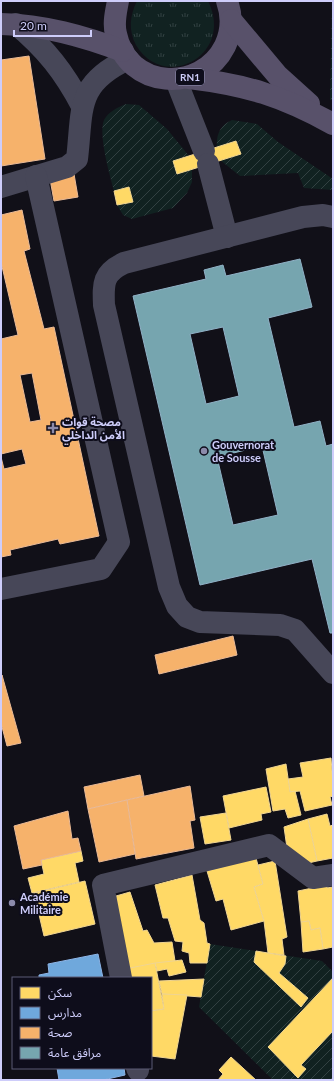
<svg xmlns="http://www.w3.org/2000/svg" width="334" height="1081" viewBox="0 0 334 1081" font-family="Lato,'Noto Sans Arabic',sans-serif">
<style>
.grass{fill:url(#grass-tufts)}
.garden{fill:url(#garden-furrows)}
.homes{fill:#ffd966;stroke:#f0d592}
.schools{fill:#6fa8dc;stroke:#8cb3e5}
.health{fill:#f6b26b;stroke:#eaba96;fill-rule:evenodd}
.public{fill:#76a5af;stroke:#90b1c6;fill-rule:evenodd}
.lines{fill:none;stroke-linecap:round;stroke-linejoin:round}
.minor{stroke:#474758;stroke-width:22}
.major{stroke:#58516a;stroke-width:22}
.poi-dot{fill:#8c8bab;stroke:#0e0d1b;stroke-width:1.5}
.labels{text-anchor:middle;stroke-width:4;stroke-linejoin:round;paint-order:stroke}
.shield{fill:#0e0d1b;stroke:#9493b7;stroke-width:1}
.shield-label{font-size:10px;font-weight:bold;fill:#cecdfa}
.poi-label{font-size:11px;font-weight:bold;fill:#cecdfa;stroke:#0e0d1b;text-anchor:start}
</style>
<defs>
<pattern id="grass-tufts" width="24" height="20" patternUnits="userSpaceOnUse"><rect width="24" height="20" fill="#112221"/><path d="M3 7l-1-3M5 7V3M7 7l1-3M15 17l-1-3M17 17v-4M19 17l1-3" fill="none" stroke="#324142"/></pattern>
<pattern id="garden-furrows" width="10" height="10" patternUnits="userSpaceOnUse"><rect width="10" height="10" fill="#112221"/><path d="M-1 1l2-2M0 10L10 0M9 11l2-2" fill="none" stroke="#324142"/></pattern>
</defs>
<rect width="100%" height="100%" fill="#111018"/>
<path class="grass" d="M 137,1 L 208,1 C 235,56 163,92 136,45 C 128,30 130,15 137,1 Z"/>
<g class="garden">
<path d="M 332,1 L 333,1 L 333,101 L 330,99 Z"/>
<path d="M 126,104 L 139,105 L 167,129 L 189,156 L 173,161 L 178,174 L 192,169 L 192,182 L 187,193 L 173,208 L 132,219 L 123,215 L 117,205 L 133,202 L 129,187 L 114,191 C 110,176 98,134 104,120 C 108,112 118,107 126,104 Z"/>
<path d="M 232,120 L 257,124 L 278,142 L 333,179 L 333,190 L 304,188 L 298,173 L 240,176 L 220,160 L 241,154 L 236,141 L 217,147 C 216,135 220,125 232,120 Z"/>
<path d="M 210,944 L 322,961 L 333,972 L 333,1080 L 273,1080 L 199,1007 Z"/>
</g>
<g class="homes">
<path d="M 236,141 L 241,154 L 177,174 L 173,161 Z"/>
<path d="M 129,187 L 133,202 L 117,205 L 114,191 Z"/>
<path d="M 331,758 L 333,784 L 333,796 L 330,797 L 332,805 L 305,811 L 300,791 L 290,792 L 288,779 L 303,777 L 300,763 Z"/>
<path d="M 286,764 L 290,792 L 295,791 L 301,815 L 288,818 L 285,809 L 273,811 L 266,769 Z"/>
<path d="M 266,787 L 271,812 L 261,814 L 262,820 L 229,828 L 223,796 Z"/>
<path d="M 226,813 L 231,840 L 205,844 L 200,817 Z"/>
<path d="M 327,814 L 330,826 L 333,825 L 333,858 L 317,861 L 308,819 Z"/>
<path d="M 308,819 L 317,861 L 304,864 L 287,848 L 284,827 Z"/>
<path d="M 81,851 L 83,861 L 75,863 L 79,882 L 32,893 L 28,878 L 44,874 L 41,860 Z"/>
<path d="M 256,858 L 263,884 L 254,887 L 264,921 L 231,930 L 223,899 L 216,901 L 207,871 Z"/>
<path d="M 275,861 L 287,937 L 282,939 L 284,955 L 268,953 L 264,921 L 254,887 L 263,884 L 258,865 Z"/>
<path d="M 192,875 L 200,920 L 204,923 L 207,943 L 210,944 L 207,963 L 190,963 L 189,953 L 182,951 L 183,942 L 175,941 L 168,918 L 163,918 L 155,885 Z"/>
<path d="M 85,881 L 95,924 L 44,936 L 34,893 Z"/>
<path d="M 327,885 L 327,888 L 333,887 L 333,947 L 323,949 L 320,928 L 311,930 L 309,921 L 301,922 L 298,891 Z"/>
<path d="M 130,892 L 143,931 L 147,930 L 154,943 L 172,942 L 175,961 L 125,969 L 116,896 Z"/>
<path d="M 309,921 L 311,930 L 320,928 L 323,949 L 303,952 L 301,922 Z"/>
<path d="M 256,951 L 286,956 L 285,964 L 279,973 L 308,998 L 301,1007 L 254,962 Z"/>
<path d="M 182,960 L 186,972 L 169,976 L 167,969 L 157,971 L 155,963 Z"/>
<path d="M 155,963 L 164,1009 L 151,1011 L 151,978 L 127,978 L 125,969 Z"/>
<path d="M 333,978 L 333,1031 L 301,1065 L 306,1069 L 298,1078 L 268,1047 Z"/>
<path d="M 204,979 L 201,997 L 162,994 L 159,981 Z"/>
<path d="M 162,994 L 187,995 L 175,1059 L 151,1056 L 151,1011 L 164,1009 Z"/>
<path d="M 231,1057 L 256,1080 L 218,1080 L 223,1074 L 219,1070 Z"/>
</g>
<g class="schools">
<path d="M 98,954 L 103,978 L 39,978 L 39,975 L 49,973 L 48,964 Z"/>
<path d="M 57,1068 L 124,1068 L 125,1075 L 103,1080 L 59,1080 Z"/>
</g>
<g class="health">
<path d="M 29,56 L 45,159 L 1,166 L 1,60 Z"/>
<path d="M 74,174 L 78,197 L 54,201 L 50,179 Z"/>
<path d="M 22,210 L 30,249 L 24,251 L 44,329 L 54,327 L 99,536 L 60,544 L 58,539 L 10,550 L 11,555 L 1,557 L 1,457 L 4,469 L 26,464 L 22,449 L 1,454 L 1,339 L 18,335 L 1,262 L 1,215 ZM 32,373 L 41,420 L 30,422 L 20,375 Z"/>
<path d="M 233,636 L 237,655 L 159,674 L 155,655 Z"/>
<path d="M 2,675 L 21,743 L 7,746 L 1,723 Z"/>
<path d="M 140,775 L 144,796 L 88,809 L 84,787 Z"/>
<path d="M 190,786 L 195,820 L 190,821 L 194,848 L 136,859 L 127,800 Z"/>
<path d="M 127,800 L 135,854 L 99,862 L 88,809 Z"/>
<path d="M 68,811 L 72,839 L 78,838 L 81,851 L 41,860 L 42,865 L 23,869 L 14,826 Z"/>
</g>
<path class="public" d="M 300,259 L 312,307 L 268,318 L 294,427 L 320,421 L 326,446 L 333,444 L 333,633 L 330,633 L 312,559 L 200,585 L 133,296 L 206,279 L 204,270 L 223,265 L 226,276 ZM 223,327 L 239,396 L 206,404 L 190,334 ZM 262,446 L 278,515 L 233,525 L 217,457 Z"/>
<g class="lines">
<g class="minor">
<path d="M 16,24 C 46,49 64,72 82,106"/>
<path d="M 176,80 L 204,151"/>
<path d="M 208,164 L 227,237"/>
<path d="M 1,187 L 67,167 L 77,159 C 83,109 75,84 128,59"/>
<path d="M 333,217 L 323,215 L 303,217 L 124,263 C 103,273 103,283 104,305 L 169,587 L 177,606 L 187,617 L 200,622 L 280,625 L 295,630 L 333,673"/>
<path d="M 1,589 L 101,569 L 119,542 L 36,176"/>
<path d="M 121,978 L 103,885 L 269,845 L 313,878 L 333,875"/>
<path d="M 137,1068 L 138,1070"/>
</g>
<g class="major">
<path d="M 118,1 C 116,12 113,23 116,34 C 127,89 201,94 225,46 C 232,31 232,15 227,1"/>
<path d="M 231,20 L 278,76 L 309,104"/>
<path d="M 1,24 C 44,25 83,36 123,51"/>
<path d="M 189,78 C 247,85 282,96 333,124"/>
</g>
</g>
<g class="poi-dot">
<path d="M51 422h4v4h4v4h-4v4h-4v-4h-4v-4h4z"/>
<circle cx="204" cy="451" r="4"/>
<circle cx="12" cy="903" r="4"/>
</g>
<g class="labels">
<rect class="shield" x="176" y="69" width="28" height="16" rx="3"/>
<g class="shield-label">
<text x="190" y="81">RN1</text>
</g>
<g class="poi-label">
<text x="62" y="426">مصحة قوات<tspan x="62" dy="13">الأمن الداخلي</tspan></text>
<text x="212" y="449">Gouvernorat<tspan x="212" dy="13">de Sousse</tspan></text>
<text x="20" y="901">Académie<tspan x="20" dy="13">Militaire</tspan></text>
</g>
</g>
<rect width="334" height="1081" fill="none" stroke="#cecdfa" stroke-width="4"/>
<rect x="12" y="977" width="140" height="92" fill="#0e0d1b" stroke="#5b5a74"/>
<rect x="20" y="987" width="20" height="12" fill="#ffd966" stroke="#5b5a74"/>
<text x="48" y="997" font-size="12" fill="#cecdfa">سكن</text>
<rect x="20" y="1007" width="20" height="12" fill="#6fa8dc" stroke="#5b5a74"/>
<text x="48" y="1017" font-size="12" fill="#cecdfa">مدارس</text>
<rect x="20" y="1027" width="20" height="12" fill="#f6b26b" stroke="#5b5a74"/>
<text x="48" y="1037" font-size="12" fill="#cecdfa">صحة</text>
<rect x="20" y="1047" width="20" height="12" fill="#76a5af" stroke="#5b5a74"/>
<text x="48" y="1057" font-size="12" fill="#cecdfa">مرافق عامة</text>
<path d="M14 30v6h77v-6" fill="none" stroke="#cecdfa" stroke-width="2"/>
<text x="20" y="30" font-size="12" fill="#cecdfa" stroke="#0e0d1b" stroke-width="3" paint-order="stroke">20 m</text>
</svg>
